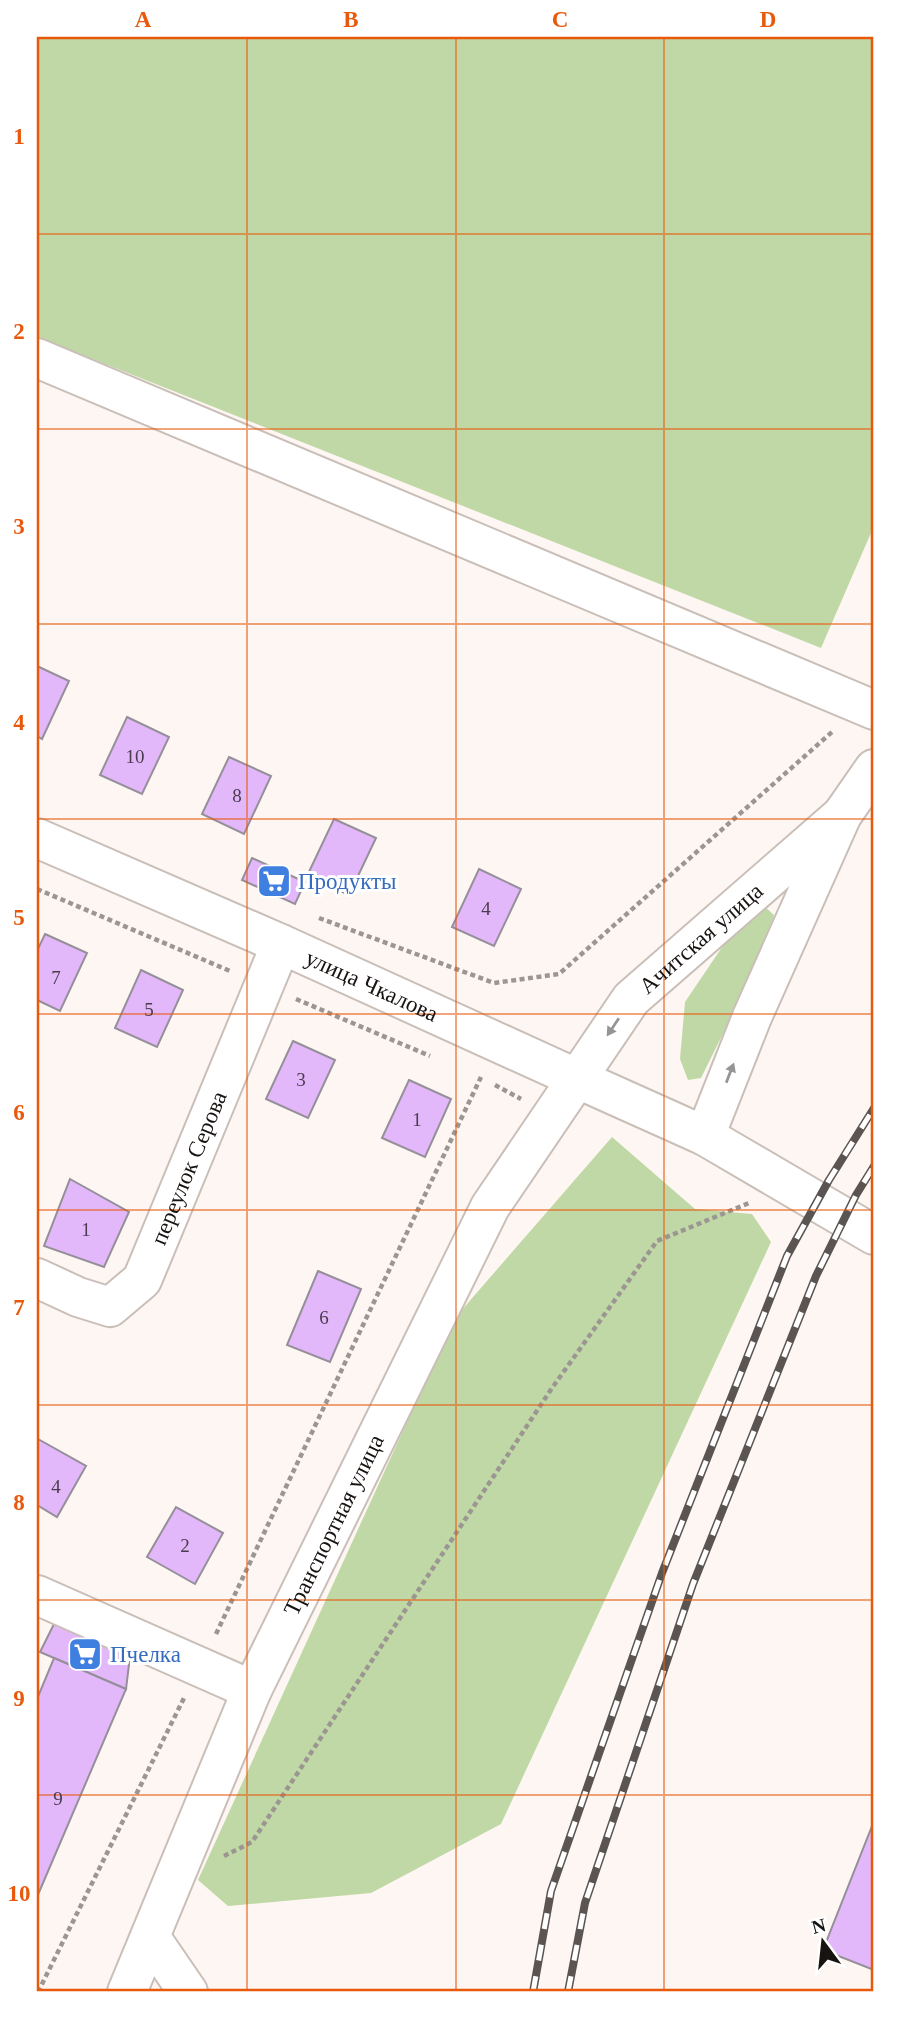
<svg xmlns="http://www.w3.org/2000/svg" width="911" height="2029" viewBox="0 0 911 2029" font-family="'Times New Roman',serif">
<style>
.green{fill:#c0d8a5}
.building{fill:#e3b8fb;stroke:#958f99;stroke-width:2}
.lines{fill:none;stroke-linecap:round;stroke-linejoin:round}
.minor-casing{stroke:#cabfb8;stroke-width:42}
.major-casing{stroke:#cabfb8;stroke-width:42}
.path{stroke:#9c9693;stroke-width:4.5;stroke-dasharray:5 3.5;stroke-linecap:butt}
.minor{stroke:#fff;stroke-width:38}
.major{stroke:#fff;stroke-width:38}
.rail-casing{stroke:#5a5552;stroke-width:8}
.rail{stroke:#fff;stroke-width:5;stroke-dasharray:16;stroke-linecap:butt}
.oneway{fill:#979594}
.grid{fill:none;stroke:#e8590c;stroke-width:2;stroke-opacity:0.55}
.labels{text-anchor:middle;stroke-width:6;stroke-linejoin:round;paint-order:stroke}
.number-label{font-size:19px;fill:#4a3c4c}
.shop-label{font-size:23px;fill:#366cbe;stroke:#fff;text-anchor:start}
.street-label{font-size:23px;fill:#171311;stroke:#fff}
.neatline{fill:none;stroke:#e8590c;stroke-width:2.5}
.grid-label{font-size:23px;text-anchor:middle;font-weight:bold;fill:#e8590c}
</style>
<rect width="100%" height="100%" fill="#fdf6f2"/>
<g class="green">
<path d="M 37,37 L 874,37 L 874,526 L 821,648 L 37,337 Z"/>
<path d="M 765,907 L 774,915 L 767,945 L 701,1078 L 688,1080 L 680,1059 L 685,1002 L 739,922 Z"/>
<path d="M 612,1137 L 695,1209 L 752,1214 L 771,1242 L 501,1824 L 371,1893 L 228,1906 L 198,1880 L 454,1319 Z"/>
</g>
<g class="building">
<path d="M 37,666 L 69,681 L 42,739 L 37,736 Z"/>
<path d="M 127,717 L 169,737 L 142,794 L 100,775 Z"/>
<path d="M 229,757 L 271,776 L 244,834 L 202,814 Z"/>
<path d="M 334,819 L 376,838 L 349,895 L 307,876 Z"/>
<path d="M 252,858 L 305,882 L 295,904 L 242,880 Z"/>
<path d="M 479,869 L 521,889 L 494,946 L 452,927 Z"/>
<path d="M 45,934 L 87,953 L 60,1011 L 37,1000 L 37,951 Z"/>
<path d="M 141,970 L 183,990 L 157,1047 L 115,1028 Z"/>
<path d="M 293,1041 L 335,1060 L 308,1118 L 266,1099 Z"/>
<path d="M 409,1080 L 451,1099 L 425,1157 L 382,1138 Z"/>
<path d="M 70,1179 L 129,1212 L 104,1267 L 44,1246 Z"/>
<path d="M 318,1271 L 361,1289 L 330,1362 L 287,1345 Z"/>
<path d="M 38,1439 L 86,1466 L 57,1517 L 37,1505 Z"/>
<path d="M 176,1507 L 223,1533 L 195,1584 L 147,1557 Z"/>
<path d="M 55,1622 L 130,1656 L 126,1689 L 40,1652 Z"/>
<path d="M 54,1658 L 126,1689 L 37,1897 L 37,1699 Z"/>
<path d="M 874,1821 L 874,1970 L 823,1950 Z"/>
</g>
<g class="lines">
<g class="minor-casing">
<g id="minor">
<path d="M 37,358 L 874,710"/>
<path id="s1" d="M 37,838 L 281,944 L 578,1079"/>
<path id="s2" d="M 37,1278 L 78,1297 L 110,1307 L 142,1280 L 281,944"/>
<path d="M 37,1595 L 252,1690"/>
<path d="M 151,1938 L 188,1992"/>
</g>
</g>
<g class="major-casing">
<g id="major">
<path d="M 578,1079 L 705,1136 L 874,1235"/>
<path d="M 705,1136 L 752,1017 L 842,815 L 874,769"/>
<path id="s3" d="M 127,1992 L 252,1690 L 490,1207 L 631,999 L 842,815"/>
</g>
</g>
<g class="path">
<path d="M 37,889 L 230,971"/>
<path d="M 319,918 L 494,983 L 559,974 L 832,732"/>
<path d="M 296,999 L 430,1056"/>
<path d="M 495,1085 L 521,1099"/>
<path d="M 216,1634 L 481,1077"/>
<path d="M 224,1856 L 252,1842 L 552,1388 L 657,1241 L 749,1203"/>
<path d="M 38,1992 L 184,1698"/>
</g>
<use href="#minor" class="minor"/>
<use href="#major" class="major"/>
<g class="rail-casing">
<g id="rail">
<path d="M 533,1992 L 551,1891 L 662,1573 L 787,1256 L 829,1180 L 874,1108"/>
<path d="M 568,1992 L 585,1903 L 693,1584 L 816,1276 L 856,1195 L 874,1166"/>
</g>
</g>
<use href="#rail" class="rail"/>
</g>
<defs><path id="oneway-solid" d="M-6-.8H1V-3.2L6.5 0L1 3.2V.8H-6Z" transform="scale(1.75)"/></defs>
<g class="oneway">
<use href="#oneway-solid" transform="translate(613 1027) rotate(124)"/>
<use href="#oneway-solid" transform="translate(730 1073) rotate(-69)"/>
</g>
<path class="grid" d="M 247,37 L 247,1992M 456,37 L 456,1992M 664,37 L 664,1992M 37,234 L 874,234M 37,429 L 874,429M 37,624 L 874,624M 37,819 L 874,819M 37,1014 L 874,1014M 37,1210 L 874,1210M 37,1405 L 874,1405M 37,1600 L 874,1600M 37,1795 L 874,1795"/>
<defs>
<g id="supermarket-square" transform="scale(1.75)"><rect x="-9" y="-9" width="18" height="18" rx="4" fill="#3f7fe0" stroke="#fff"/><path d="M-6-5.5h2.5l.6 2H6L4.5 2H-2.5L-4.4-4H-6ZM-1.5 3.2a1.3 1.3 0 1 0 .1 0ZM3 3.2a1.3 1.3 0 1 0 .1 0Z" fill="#fff"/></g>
</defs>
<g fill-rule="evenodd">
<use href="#supermarket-square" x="274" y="881"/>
<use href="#supermarket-square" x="85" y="1654"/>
</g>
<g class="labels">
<g class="number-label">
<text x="135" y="763">10</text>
<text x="237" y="802">8</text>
<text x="486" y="915">4</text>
<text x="56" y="984">7</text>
<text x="149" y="1016">5</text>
<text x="301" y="1086">3</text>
<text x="417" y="1126">1</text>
<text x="86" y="1236">1</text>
<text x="324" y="1324">6</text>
<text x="56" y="1493">4</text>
<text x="185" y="1552">2</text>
<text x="58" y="1805">9</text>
</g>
<g class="shop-label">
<text x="298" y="889">Продукты</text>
<text x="110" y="1662">Пчелка</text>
</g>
<g class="street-label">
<text dy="8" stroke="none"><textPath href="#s3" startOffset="1209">Ачитская улица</textPath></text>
<text dy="8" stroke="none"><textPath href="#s1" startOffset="366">улица Чкалова</textPath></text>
<text dy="8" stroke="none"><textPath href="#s2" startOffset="242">переулок Серова</textPath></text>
<text dy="8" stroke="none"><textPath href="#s3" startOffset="511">Транспортная улица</textPath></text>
</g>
</g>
<rect width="911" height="2029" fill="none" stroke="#ffffff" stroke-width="77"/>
<g transform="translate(823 1942) rotate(345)" stroke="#ffffff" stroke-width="5" paint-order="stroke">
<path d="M0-5L12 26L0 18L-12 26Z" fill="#171311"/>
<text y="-10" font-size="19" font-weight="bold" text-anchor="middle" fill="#171311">N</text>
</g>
<rect x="38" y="38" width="834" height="1952" class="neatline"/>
<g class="grid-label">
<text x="143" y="27">A</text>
<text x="351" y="27">B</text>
<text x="560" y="27">C</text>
<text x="768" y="27">D</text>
<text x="19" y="144">1</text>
<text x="19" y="339">2</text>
<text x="19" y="534">3</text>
<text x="19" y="730">4</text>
<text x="19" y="925">5</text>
<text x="19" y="1120">6</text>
<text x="19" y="1315">7</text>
<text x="19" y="1510">8</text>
<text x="19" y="1706">9</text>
<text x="19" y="1901">10</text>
</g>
</svg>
